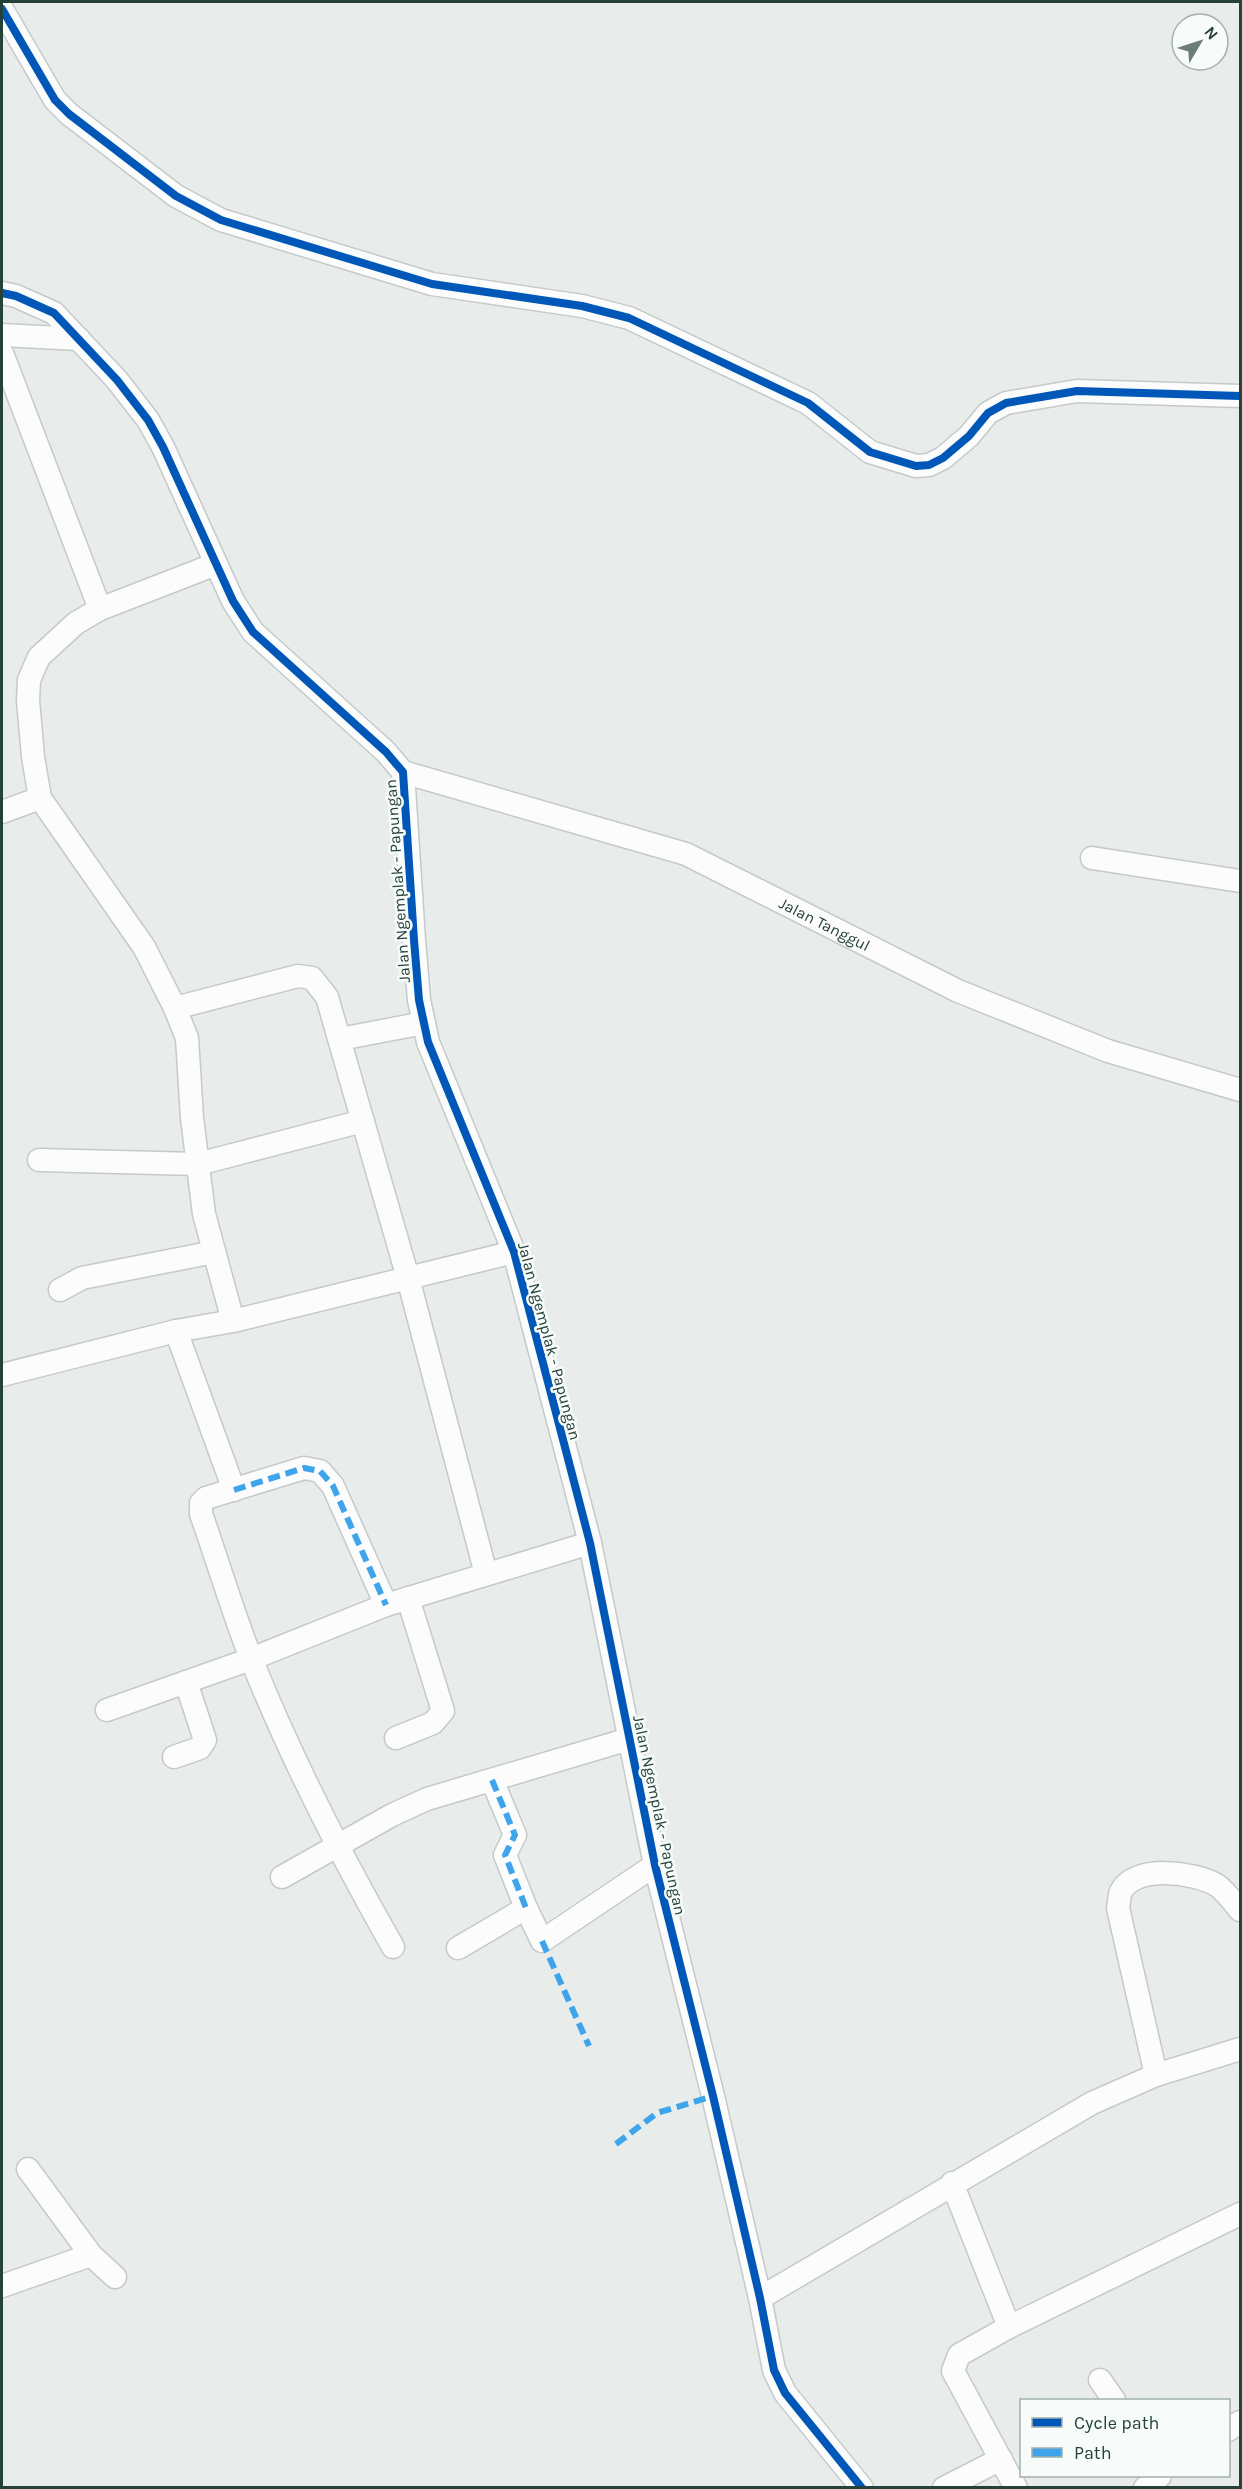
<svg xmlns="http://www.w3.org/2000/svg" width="1242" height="2489" viewBox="0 0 1242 2489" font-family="Karla,sans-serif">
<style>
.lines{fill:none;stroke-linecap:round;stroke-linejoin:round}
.street-casing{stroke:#c5cac8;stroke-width:25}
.street{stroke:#fcfcfc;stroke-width:22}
.quiet{stroke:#3ea4ec;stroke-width:6;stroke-dasharray:12 6;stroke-linecap:butt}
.cycleway-casing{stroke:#f7fbf9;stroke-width:11}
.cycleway{stroke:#0057b8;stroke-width:8}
.labels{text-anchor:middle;stroke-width:5;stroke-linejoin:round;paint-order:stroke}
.street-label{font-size:16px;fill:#24423a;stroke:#f7fbf9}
</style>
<rect width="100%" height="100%" fill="#e8edeb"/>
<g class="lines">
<g class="street-casing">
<g id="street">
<path d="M 2,9 L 55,100 L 69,114 L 176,196 L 221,220 L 432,284 L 582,306 L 629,318 L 808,403 L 870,452 L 916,466 L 929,465 L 943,458 L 969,436 L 988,413 L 1006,403 L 1077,391 L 1240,396"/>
<path d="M 2,293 L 16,296 L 54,313 L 117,380 L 148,420 L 163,447 L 233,601 L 253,632 L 386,752 L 403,772 L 414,940 L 419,1000 L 428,1042 L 514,1252 L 590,1543 L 655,1865 L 713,2096 L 760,2298 L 774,2370 L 785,2393 L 862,2488"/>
<path d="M 2,335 L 79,339"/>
<path d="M 2,353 L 100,609"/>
<path d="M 216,564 L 100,609 L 76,623 L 39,657 L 29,680 L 28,700 L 33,757 L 40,798 L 144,947 L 175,1008 L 187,1038 L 192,1118 L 204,1214 L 233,1321"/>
<path id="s1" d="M 403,772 L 686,854 L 958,991 L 1108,1051 L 1240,1090"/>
<path d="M 2,812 L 40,798"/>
<path d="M 1092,858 L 1240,881"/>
<path d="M 175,1008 L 298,976 L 312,978 L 327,997 L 408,1278 L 486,1574"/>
<path d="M 340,1039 L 424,1023"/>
<path d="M 39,1160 L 198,1164 L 363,1121"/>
<path d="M 60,1290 L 82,1278 L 214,1252"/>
<path d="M 176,1331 L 234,1490"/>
<path d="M 2,1375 L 176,1331 L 233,1321 L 514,1252"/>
<path d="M 386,1605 L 333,1486 L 320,1471 L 304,1468 L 206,1498 L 201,1503 L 201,1514 C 218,1562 233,1613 252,1661 C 292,1760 340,1854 393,1947"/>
<path d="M 107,1710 L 251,1659 L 386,1605 L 590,1543"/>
<path d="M 396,1738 L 433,1723 L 443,1711 L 408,1598"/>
<path d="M 174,1757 L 200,1748 L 205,1740 L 186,1682"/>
<path d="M 492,1780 L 515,1835 L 505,1855 L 526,1908"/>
<path d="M 282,1877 L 392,1815 L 427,1799 L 629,1739"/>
<path d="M 458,1948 L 526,1908 L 542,1941 L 655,1865"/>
<path d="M 1156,2075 L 1118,1908 C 1119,1904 1119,1898 1120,1894 C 1131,1863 1197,1872 1218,1886 C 1226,1892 1234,1903 1240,1910"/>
<path d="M 28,2169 L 91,2255 L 115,2277"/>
<path d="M 952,2183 L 1009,2327"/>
<path d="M 2,2286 L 91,2255"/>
<path d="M 760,2298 L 1092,2103 L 1156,2075 L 1240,2049"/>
<path d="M 1100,2380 L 1114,2400"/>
<path d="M 1228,2430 L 1240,2422"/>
<path d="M 944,2488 L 1001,2459"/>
<path d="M 1016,2488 L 953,2371 L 959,2355 L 1009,2327 L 1240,2214"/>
<path d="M 1145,2488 L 1160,2476"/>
</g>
</g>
<use href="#street" class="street"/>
<g class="quiet">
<path d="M 234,1490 L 304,1468 L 320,1471 L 333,1486 L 386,1605"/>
<path d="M 492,1780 L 515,1835 L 505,1855 L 526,1908"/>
<path d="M 542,1941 L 589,2046"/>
<path d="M 616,2144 L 657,2113 L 713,2096"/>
</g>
<g class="cycleway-casing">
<g id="cycleway">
<path d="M 2,9 L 55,100 L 69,114 L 176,196 L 221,220 L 432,284 L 582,306 L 629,318 L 808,403 L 870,452 L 916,466 L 929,465 L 943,458 L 969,436 L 988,413 L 1006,403 L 1077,391 L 1240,396"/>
<path d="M 2,293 L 16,296 L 54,313 L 117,380 L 148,420 L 163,447 L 233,601 L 253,632 L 386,752 L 403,772 L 414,940 L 419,1000 L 428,1042 L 514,1252 L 590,1543 L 655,1865 L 713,2096 L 760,2298 L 774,2370 L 785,2393 L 862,2488"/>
</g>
</g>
<use href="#cycleway" class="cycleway"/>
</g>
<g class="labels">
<g class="street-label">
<text transform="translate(397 881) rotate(-94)" y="6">Jalan Ngemplak - Papungan</text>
<text dy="6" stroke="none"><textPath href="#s1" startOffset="450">Jalan Tanggul</textPath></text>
<text transform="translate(550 1341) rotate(75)" y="6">Jalan Ngemplak - Papungan</text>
<text transform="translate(660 1815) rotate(78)" y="6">Jalan Ngemplak - Papungan</text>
</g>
</g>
<rect width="1242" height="2489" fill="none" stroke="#24423a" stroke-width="6"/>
<rect x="1020" y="2399" width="210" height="78" fill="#f7fbf9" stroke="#a3b1ad" stroke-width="1.5"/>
<rect x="1032" y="2418" width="30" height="9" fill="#0057b8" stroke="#a3b1ad" stroke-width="1.5"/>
<text x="1074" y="2429" font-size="18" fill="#24423a">Cycle path</text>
<rect x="1032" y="2448" width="30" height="9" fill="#3ea4ec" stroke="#a3b1ad" stroke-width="1.5"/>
<text x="1074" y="2459" font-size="18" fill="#24423a">Path</text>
<g transform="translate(1200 42) rotate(51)"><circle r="28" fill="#f7fbf9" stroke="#a3b1ad" stroke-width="1.5"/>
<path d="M0-4.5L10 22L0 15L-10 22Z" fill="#697e78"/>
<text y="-9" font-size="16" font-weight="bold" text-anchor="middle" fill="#24423a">N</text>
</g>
</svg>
